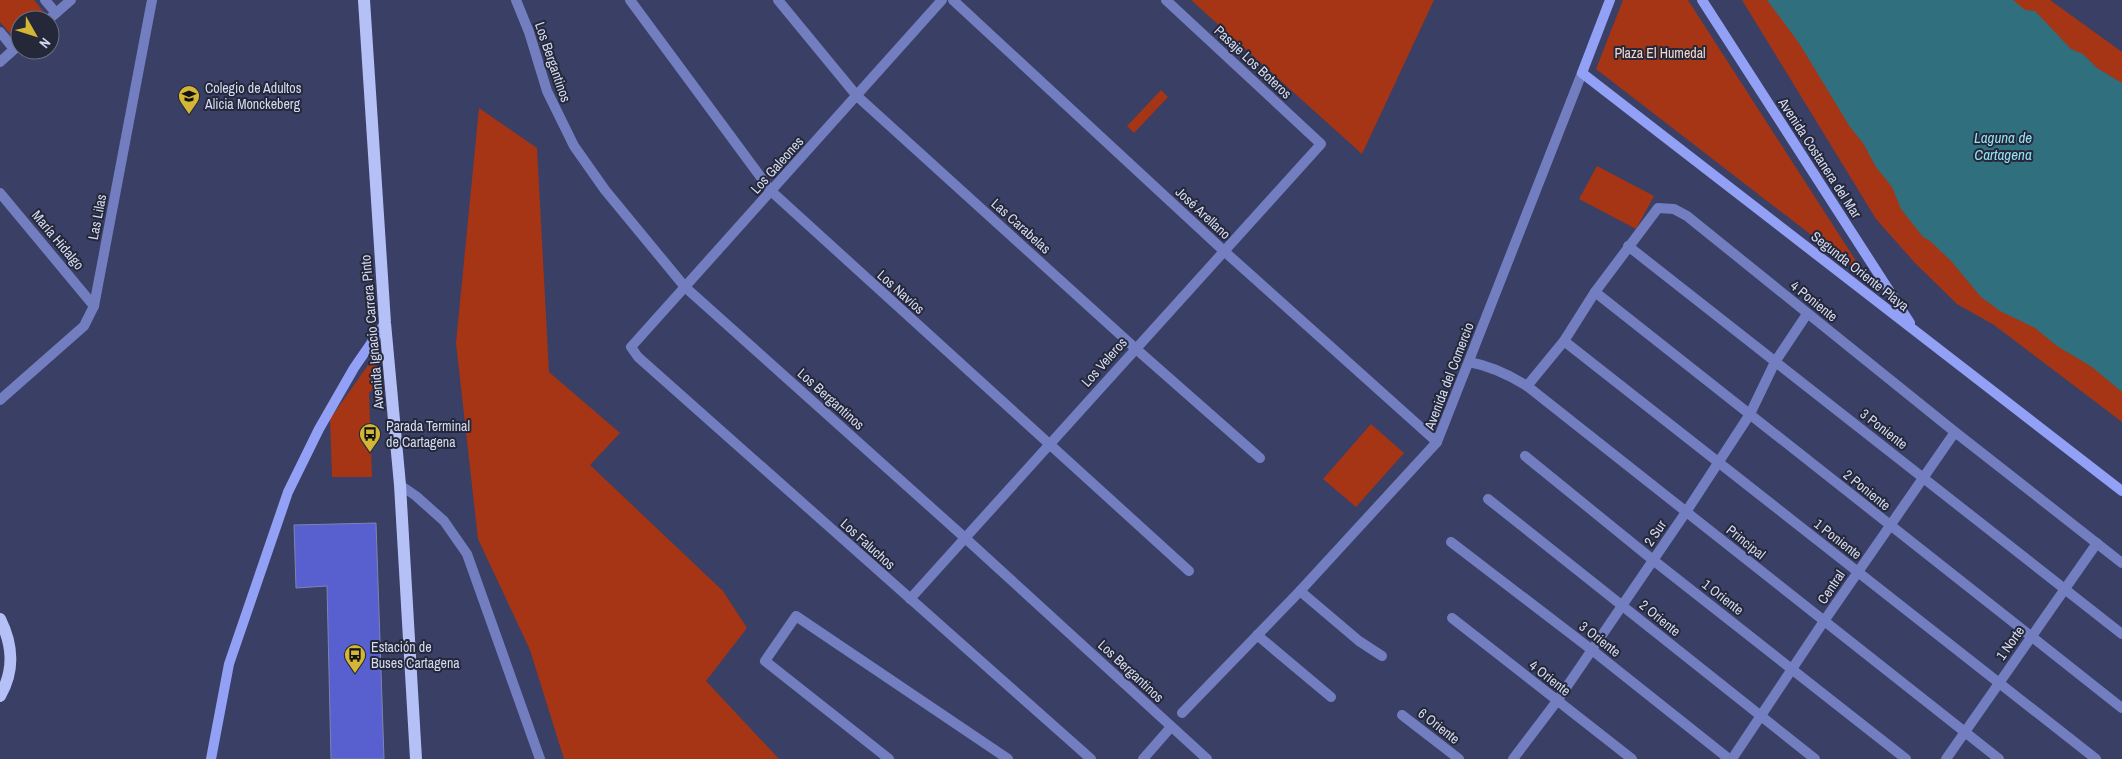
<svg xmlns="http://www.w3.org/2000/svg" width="2122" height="759" viewBox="0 0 2122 759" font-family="'Archivo Narrow',sans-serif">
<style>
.green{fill:#a53514}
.water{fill:#306f7e}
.building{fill:#5860d0;stroke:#7c85b0}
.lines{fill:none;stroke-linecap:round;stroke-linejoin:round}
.street{stroke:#737ec1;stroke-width:10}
.secondary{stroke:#92a0f6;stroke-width:10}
.primary{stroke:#b5c0f6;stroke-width:12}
.labels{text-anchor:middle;stroke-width:4;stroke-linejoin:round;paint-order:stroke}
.park-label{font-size:14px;fill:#f7d6cc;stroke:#242839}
.street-label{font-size:14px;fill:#d5daf2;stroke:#242839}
.poi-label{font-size:14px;fill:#d5daf2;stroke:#242839;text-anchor:start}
.water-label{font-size:15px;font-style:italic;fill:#94e1f5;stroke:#242839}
</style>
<rect width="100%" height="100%" fill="#393f65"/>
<g class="green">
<path d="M 0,0 L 34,0 L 43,11 L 32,20 L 20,20 L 20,31 L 13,37 L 0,22 Z"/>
<path d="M 1191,0 L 1434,0 L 1362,154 Z"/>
<path d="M 1623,0 L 1688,0 L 1867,278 L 1596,69 Z"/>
<path d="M 1742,0 L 2050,0 L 2122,52 L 2122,422 L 1994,325 L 1957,304 L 1915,263 L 1876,219 Z"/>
<path d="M 1161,90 L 1168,97 L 1134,133 L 1127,126 Z"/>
<path d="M 479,108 L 537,148 L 549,372 L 620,433 L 590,465 L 723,591 L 747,628 L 706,681 L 779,759 L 564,759 L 530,650 L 478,539 L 456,343 Z"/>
<path d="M 1597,166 L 1654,196 L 1636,229 L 1579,199 Z"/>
<path d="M 373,358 L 382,379 L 369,393 L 372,477 L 332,477 L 330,419 Z"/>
<path d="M 1371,424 L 1404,453 L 1356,507 L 1323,479 Z"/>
</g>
<path class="water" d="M 1767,0 L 2013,0 L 2025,10 L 2035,11 L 2071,49 L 2083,54 L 2097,68 L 2122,83 L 2122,392 L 2092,367 L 2057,346 L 2035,328 L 2000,311 L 1981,297 L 1951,261 L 1930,241 L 1923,237 L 1901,209 L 1892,187 L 1876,167 L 1863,143 L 1850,127 L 1799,43 Z"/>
<path class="building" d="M 376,523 L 384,759 L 331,759 L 327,586 L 296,588 L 294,525 Z"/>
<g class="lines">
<g class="street">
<path d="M 45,0 L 56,13"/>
<path d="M 516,0 L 529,32 L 547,91 L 574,146 L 605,190 L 685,287 L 964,537 L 1207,759"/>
<path d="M 630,0 L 771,191 L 1189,571"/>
<path d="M 778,0 L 857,96 L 1135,348 L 1260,458"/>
<path d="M 942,0 L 631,347 L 638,357 L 1091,759"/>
<path d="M 953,0 L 1224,251 L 1437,442"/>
<path d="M 48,20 L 71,0"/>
<path d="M 0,32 L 14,49"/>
<path d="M 0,62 L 20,44"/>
<path d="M 0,193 L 94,306"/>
<path d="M 1628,246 L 2122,634"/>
<path d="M 1595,292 L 2122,708"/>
<path d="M 1564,341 L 2096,759"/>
<path d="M 1469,362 C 1491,366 1508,374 1527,386 L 1999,759"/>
<path d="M 1527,386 L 1564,341 L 1595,292 L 1658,208 L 1674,209 L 1687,216 L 1955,432 L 2122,563"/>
<path d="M 0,400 L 84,326 L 94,306 L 152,0"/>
<path d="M 1525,456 L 1653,560 L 1906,759"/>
<path d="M 400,485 L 416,496 L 444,521 L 467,554 L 540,759"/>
<path d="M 1488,499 L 1815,759"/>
<path d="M 1451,542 L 1592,650 L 1729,759"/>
<path d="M 1300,591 L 1359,641 L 1382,656"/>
<path d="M 910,599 L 1321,144 L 1166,0"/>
<path d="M 1452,618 L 1632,759"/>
<path d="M 1257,635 L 1331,697"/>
<path d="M 1182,713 L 1300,591 L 1437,442 L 1582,73"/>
<path d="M 1402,715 L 1459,759"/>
<path d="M 889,759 L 765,661 L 796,616 L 1008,759"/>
<path d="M 1143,759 L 1171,727"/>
<path d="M 1513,759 L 1557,701 L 1686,512 L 1750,414 L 1775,362 L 1807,314"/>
<path d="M 1732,759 L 1824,621 L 1955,432"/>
<path d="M 1946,759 L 2097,543"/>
</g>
<g class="secondary">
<path d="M 1610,0 L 1582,73 L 2122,491"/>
<path d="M 1702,0 L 1910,323"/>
<path d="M 211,759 L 229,664 L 288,492 L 319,429 L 354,368 L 385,323"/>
</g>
<g class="primary">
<path d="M 364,0 L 385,323 L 400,485 L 416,759"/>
<path d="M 0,619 C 13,645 15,670 0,696"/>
</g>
</g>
<defs>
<g id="school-pin" transform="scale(1.125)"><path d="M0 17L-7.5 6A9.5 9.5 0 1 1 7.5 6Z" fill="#d3b635" stroke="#242839"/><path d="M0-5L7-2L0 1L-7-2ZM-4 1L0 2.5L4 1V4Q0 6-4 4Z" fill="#111"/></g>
<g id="bus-pin" transform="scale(1.125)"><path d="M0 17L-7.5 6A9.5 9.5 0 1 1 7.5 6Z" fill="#d3b635" stroke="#242839"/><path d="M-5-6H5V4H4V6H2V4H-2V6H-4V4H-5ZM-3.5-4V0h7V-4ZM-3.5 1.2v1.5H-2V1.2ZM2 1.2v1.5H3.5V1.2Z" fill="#111"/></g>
</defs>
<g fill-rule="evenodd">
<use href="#school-pin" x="189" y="96"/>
<use href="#bus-pin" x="370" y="434"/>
<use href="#bus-pin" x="355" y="655"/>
</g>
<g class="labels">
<g class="park-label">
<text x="1660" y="58">Plaza El Humedal</text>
</g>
<g class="street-label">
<text transform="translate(553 62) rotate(71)" y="5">Los Bergantinos</text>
<text transform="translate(1253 62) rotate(43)" y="5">Pasaje Los Boteros</text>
<text transform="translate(1820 158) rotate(57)" y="5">Avenida Costanera del Mar</text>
<text transform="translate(777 165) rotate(-48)" y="5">Los Galeones</text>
<text transform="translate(1203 213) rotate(43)" y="5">José Arellano</text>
<text transform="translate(97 217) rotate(-79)" y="5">Las Lilas</text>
<text transform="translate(1021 226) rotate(42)" y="5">Las Carabelas</text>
<text transform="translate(58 240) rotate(50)" y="5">María Hidalgo</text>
<text transform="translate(1860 271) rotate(38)" y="5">Segunda Oriente Playa</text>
<text transform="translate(901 292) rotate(42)" y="5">Los Navíos</text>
<text transform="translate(1814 301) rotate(39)" y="5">4 Poniente</text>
<text transform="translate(372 332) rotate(-95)" y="5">Avenida Ignacio Carrera Pinto</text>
<text transform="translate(1104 362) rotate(-48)" y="5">Los Veleros</text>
<text transform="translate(1449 376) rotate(-69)" y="5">Avenida del Comercio</text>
<text transform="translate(831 399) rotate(42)" y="5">Los Bergantinos</text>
<text transform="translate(1884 429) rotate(38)" y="5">3 Poniente</text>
<text transform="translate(1867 490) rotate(39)" y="5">2 Poniente</text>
<text transform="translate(1655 533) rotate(-56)" y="5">2 Sur</text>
<text transform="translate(1838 539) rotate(38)" y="5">1 Poniente</text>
<text transform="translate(1746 542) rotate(39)" y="5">Principal</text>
<text transform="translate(868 544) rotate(42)" y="5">Los Faluchos</text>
<text transform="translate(1831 587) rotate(-56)" y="5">Central</text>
<text transform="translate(1723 597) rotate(38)" y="5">1 Oriente</text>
<text transform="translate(1660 618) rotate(39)" y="5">2 Oriente</text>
<text transform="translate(1600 639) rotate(38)" y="5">3 Oriente</text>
<text transform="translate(2010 643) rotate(-55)" y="5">1 Norte</text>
<text transform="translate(1131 671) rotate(43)" y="5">Los Bergantinos</text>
<text transform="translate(1550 678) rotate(38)" y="5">4 Oriente</text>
<text transform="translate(1439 726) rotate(38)" y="5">6 Oriente</text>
</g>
<g class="poi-label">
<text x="205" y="93">Colegio de Adultos<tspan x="205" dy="16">Alicia Monckeberg</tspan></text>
<text x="386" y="431">Parada Terminal<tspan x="386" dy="16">de Cartagena</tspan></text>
<text x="371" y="652">Estación de<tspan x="371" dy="16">Buses Cartagena</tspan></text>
</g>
<g class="water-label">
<text x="2003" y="143">Laguna de<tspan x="2003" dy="17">Cartagena</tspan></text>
</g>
</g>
<g transform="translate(35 35) rotate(129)"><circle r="24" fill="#242839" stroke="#6b6f83"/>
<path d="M0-4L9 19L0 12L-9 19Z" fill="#d3b635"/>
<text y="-8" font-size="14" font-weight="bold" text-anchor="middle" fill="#d5daf2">N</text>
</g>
</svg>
